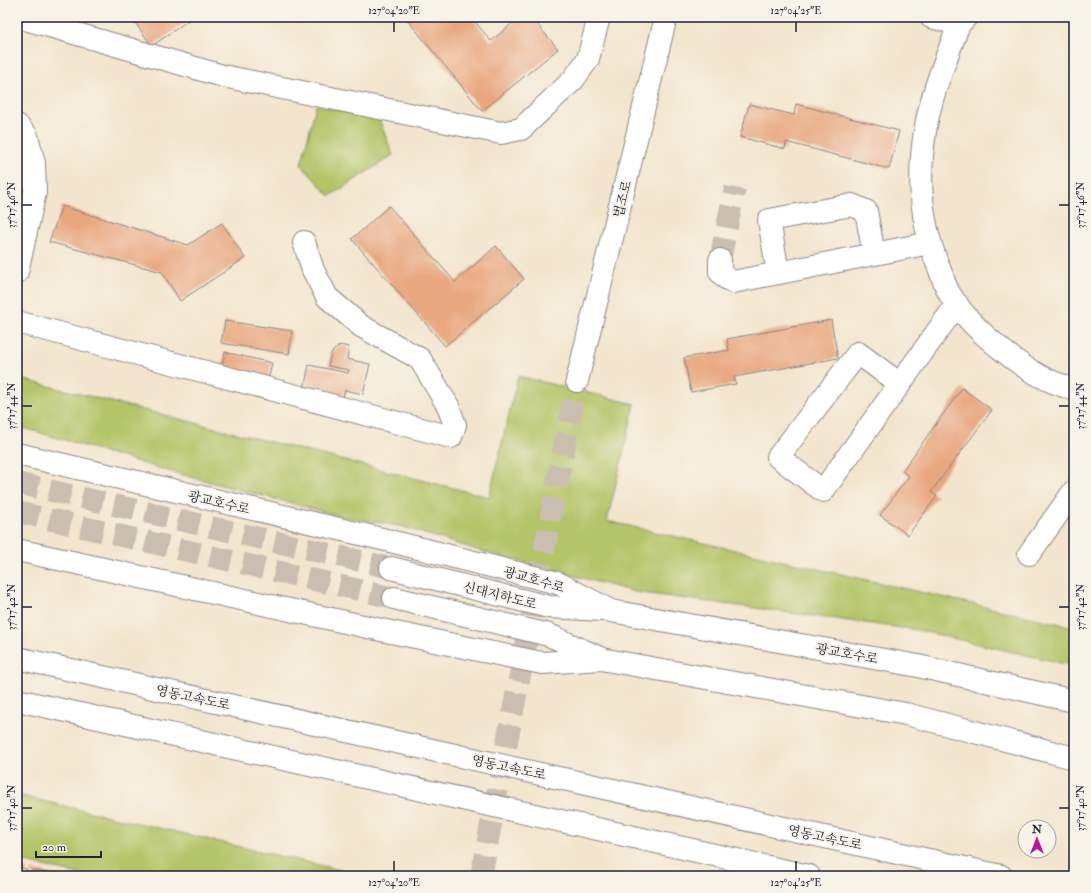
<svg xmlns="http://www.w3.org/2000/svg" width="1091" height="893" viewBox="0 0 1091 893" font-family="'IM FELL Double Pica','Noto Serif KR',serif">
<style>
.green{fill:#b4c467;stroke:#6b7351}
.building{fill:#e9a780}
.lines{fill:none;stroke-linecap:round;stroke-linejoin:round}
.minor-tunnel{stroke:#c9beb0;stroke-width:22;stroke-dasharray:22 11;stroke-linecap:butt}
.highway-tunnel{stroke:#c9beb0;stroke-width:22;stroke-dasharray:22 11;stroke-linecap:butt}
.minor-casing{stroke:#8a8484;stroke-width:24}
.highway-casing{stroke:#8a8484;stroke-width:24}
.minor{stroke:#fff;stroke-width:22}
.highway{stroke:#fff;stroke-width:22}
.ticks{fill:none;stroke:#22223b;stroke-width:1.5}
.labels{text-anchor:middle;stroke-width:4;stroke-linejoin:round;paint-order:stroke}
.street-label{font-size:13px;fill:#22223b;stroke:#f7f3e8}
.neatline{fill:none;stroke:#22223b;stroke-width:1.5}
.ticks-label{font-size:10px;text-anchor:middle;fill:#22223b}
</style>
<rect width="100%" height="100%" fill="#f7f3e8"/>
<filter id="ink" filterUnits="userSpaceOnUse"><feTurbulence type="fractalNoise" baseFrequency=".025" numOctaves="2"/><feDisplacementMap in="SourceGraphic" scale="8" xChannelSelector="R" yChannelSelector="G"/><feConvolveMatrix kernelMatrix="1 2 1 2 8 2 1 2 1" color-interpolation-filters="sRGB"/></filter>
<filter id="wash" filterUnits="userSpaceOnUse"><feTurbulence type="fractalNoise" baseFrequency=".012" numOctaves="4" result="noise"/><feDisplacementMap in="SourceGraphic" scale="16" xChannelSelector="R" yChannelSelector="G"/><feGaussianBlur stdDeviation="0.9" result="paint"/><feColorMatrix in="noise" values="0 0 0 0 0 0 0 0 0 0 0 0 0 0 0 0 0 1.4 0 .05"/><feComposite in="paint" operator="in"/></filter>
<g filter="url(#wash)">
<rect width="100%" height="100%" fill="#f3e5cd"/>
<g class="green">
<path d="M 316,105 L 379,119 L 393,155 L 330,196 L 301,165 Z"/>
<path d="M 518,376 L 635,404 L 607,521 L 1074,627 L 1074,666 L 917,630 L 635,592 L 477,550 L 400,526 L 340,516 L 172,472 L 17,426 L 17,378 L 489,497 Z"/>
<path d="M 17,795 L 366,876 L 87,876 L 17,860 Z"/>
</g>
<g id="blocks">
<g class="building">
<path d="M 131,17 L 193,17 L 152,46 Z"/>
<path d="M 405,17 L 471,17 L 491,41 L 520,17 L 531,17 L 558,49 L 482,111 Z"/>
<path d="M 749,104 L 794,115 L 796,104 L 899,131 L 889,169 L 786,142 L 785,149 L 740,137 Z"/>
<path d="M 62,206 L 188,245 L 222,223 L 245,258 L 180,301 L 162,272 L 49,242 Z"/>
<path d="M 389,206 L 455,282 L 496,246 L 524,279 L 445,346 L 352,239 Z"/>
<path d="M 831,320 L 838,358 L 734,377 L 736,384 L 691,392 L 684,358 L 729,350 L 727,339 Z"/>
<path d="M 225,321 L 292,331 L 289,354 L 221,343 Z"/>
<path d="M 340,345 L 349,347 L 347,359 L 370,364 L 363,394 L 345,390 L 343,397 L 304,389 L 309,365 L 348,373 L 349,370 L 328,366 L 331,353 Z"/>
<path d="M 225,352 L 272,363 L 268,381 L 221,370 Z"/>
<path d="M 962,388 L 992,410 L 931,492 L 937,496 L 908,535 L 880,515 L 909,476 L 902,471 Z"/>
<path d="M 17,867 L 27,869 L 25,876 L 17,876 Z"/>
<path d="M 32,870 L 58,875 L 58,876 L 31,876 Z"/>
</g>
</g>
</g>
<g filter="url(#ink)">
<use href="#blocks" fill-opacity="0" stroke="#8a8484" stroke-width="1"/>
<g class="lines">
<g class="minor-tunnel">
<path d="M 720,260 L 735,188"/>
<path d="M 481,876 L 577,381"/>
</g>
<g class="highway-tunnel">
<path d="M 17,483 L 391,568"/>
<path d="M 17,512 L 394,598"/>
</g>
<g class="minor-casing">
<g id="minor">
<path d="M 18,17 L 223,76 L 501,133 L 521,129 L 573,80 L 588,59 L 599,17"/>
<path d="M 931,17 L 959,24 L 966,17"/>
<path d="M 959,24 C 946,59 931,94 925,131 C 917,182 921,226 941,273 C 944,281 946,289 951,296 C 962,314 979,331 996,345 C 1018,364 1044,382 1074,389"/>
<path d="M 17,125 L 27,136 L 34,163 L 35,192 L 17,272"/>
<path d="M 720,260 L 720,272 L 726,278 L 733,282 L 930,243"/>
<path d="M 778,273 L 769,220 L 852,205 L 866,211 L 874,254"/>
<path d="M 17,322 L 451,437 L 455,425 L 448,406 L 420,359 L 361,326 L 327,297 L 313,270 L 304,242"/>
<path d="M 577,381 L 664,25 L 667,17"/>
<path d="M 900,384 L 858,353 L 778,457 L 823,491 L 957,304"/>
<path d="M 1029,554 L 1074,491"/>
</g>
</g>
<g class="highway-casing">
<g id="highway">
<path d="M 17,454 L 386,540 L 558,583 L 611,611 L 918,666 L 1074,701"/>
<path d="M 17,550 L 386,631 L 542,663 L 601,659 L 906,714 L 1074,758"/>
<path d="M 391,568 L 549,607 L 602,610"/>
<path d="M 394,598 L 549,635 L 600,658"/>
<path d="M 17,658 L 1001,876"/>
<path d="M 17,700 L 809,876"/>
</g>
</g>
<use href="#minor" class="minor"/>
<use href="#highway" class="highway"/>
</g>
</g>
<path class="ticks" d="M 394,22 L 394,32M 796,22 L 796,32M 22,205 L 32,205M 1059,205 L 1069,205M 22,406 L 32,406M 1059,406 L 1069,406M 22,607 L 32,607M 1059,607 L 1069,607M 22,808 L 32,808M 1059,808 L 1069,808M 394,861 L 394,871M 796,861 L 796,871"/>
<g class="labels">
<g class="street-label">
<text transform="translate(622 199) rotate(-76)" y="5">법조로</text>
<text transform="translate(219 502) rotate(13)" y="5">광교호수로</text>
<text transform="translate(534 579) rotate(16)" y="5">광교호수로</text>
<text transform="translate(500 595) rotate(14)" y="5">신대지하도로</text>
<text transform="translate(847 653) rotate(10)" y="5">광교호수로</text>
<text transform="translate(193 697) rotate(12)" y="5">영동고속도로</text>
<text transform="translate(509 767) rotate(12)" y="5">영동고속도로</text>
<text transform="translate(825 837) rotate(12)" y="5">영동고속도로</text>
</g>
</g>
<rect width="1091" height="893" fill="none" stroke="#f7f3e8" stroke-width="44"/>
<g transform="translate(1037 839)"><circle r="19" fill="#f7f3e8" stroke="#a29fa3"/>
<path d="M0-3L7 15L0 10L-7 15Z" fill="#b5179e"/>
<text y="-6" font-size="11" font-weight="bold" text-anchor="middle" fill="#22223b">N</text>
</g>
<path d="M36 851v6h65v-6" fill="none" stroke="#22223b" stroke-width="2"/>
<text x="42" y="851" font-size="12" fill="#22223b" stroke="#f7f3e8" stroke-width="3" paint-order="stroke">20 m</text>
<rect x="22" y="22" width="1047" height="849" class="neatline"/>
<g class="ticks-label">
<text x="394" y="14">127°04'20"E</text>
<text x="796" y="14">127°04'25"E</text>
<text transform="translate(11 205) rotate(-90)" y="4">37°17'46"N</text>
<text transform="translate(1080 205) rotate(-90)" y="4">37°17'46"N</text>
<text transform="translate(11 406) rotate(-90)" y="4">37°17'44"N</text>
<text transform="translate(1080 406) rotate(-90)" y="4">37°17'44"N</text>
<text transform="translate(11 607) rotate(-90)" y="4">37°17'42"N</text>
<text transform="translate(1080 607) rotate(-90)" y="4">37°17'42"N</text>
<text transform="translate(11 808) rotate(-90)" y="4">37°17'40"N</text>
<text transform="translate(1080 808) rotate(-90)" y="4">37°17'40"N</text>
<text x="394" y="886">127°04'20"E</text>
<text x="796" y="886">127°04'25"E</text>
</g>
</svg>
